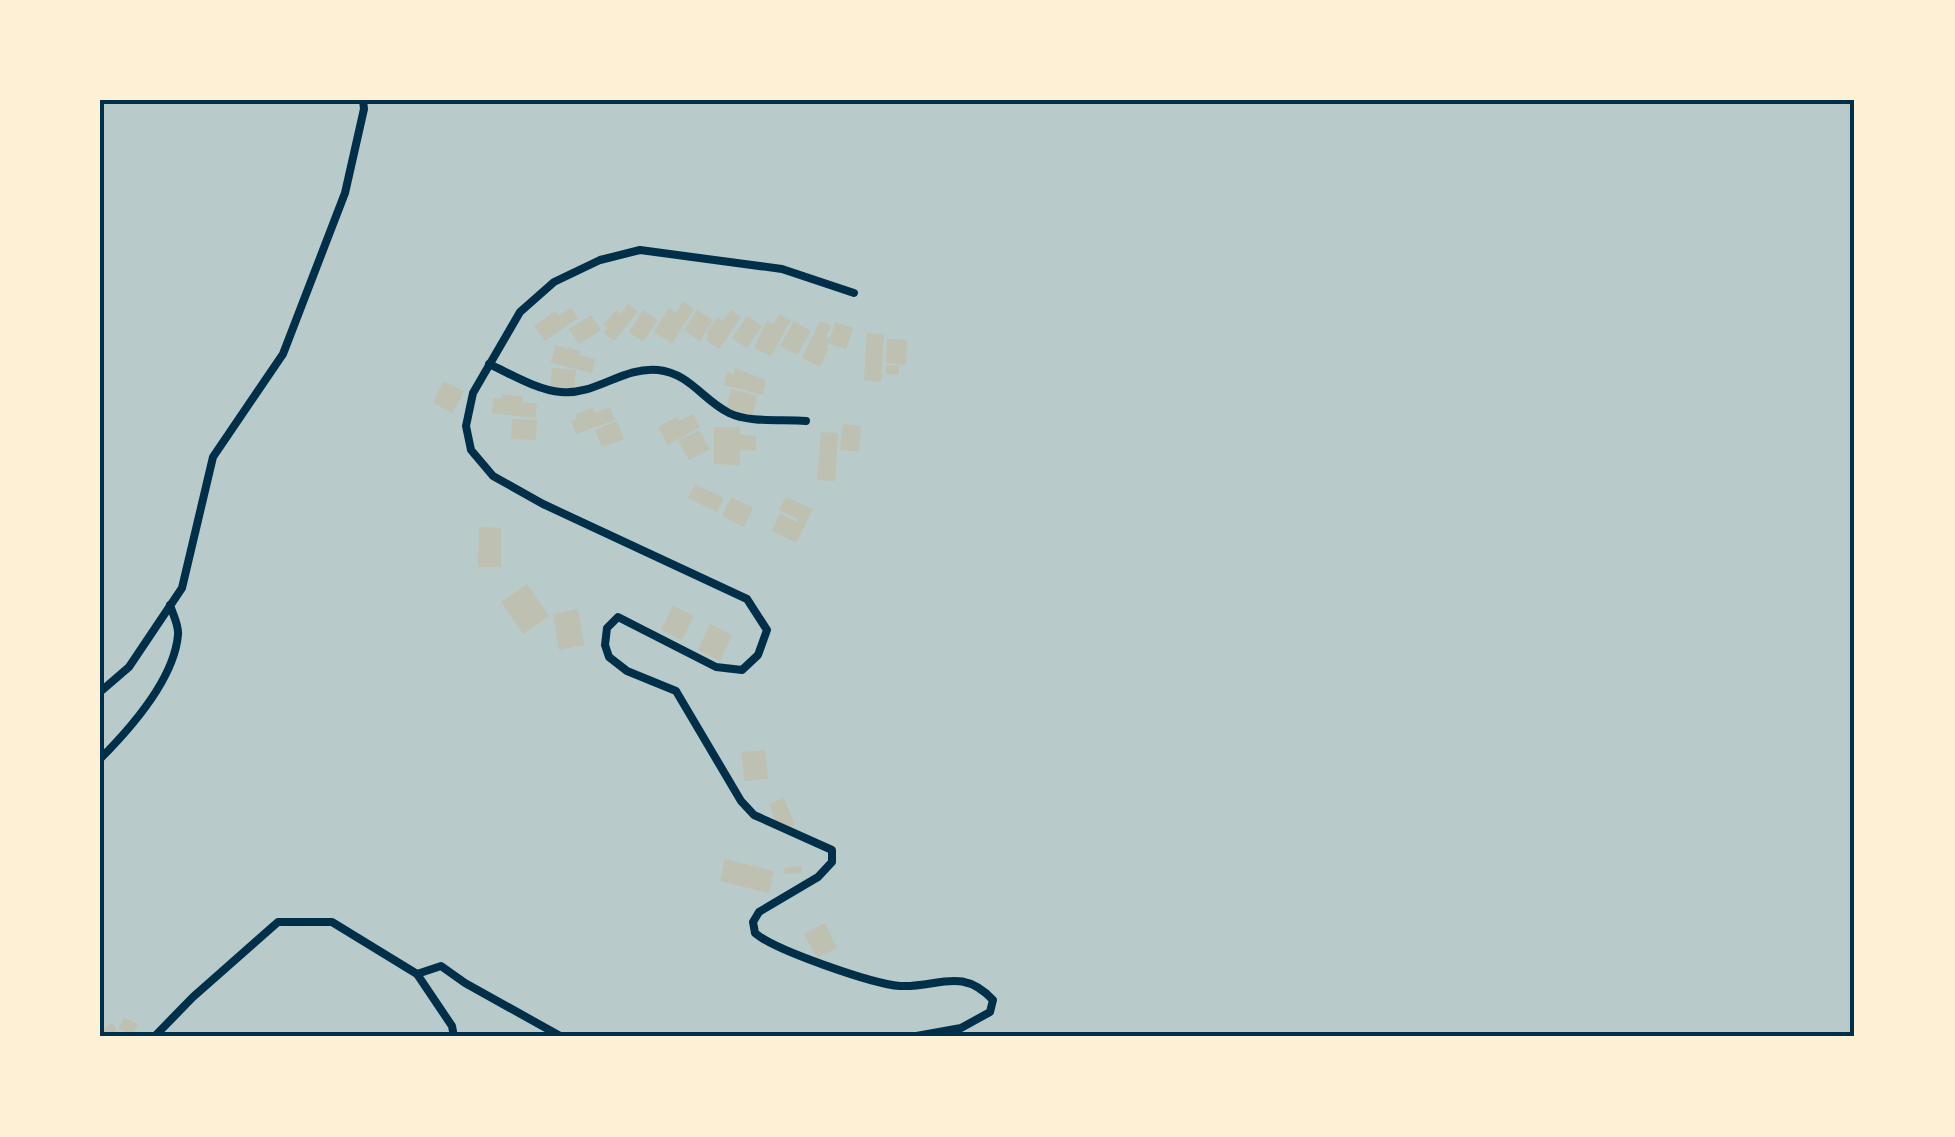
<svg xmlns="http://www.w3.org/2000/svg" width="1955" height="1137" viewBox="0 0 1955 1137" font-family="'Noto Sans',sans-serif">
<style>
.green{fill:#b9caca}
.building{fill:#bec0b2}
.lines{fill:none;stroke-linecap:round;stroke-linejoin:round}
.service{stroke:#003049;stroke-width:8}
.neatline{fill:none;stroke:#003049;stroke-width:4}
</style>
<rect width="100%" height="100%" fill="#fdf0d5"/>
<rect class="green" x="100" y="100" width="1755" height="937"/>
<g class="building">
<path d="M 683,301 L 694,309 L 672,343 L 654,332 L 669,308 L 676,313 Z"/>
<path d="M 628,304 L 638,312 L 614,341 L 604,333 L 608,328 L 603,325 L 616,310 L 620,314 Z"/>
<path d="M 571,308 L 578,318 L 545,341 L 534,326 L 555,311 L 559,316 Z"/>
<path d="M 643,310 L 658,320 L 643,342 L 629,332 Z"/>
<path d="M 697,310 L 713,320 L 700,341 L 684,330 Z"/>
<path d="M 731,310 L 741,317 L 719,349 L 706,340 L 709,335 L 706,333 L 717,317 L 723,321 Z"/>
<path d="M 779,314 L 791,320 L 771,356 L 754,348 L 767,321 L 774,324 Z"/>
<path d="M 591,315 L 601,330 L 579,344 L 569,329 Z"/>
<path d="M 747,316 L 762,326 L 747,348 L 732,338 Z"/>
<path d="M 794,321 L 811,331 L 797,355 L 780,346 Z"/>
<path d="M 820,321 L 831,326 L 826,337 L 830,339 L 835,322 L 853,328 L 846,349 L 828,343 L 826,347 L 829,348 L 820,367 L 802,358 Z"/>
<path d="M 867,333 L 884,334 L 881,382 L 864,380 Z"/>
<path d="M 887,339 L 907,340 L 906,365 L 886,363 Z"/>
<path d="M 555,345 L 580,351 L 579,355 L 595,359 L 592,373 L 551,363 Z"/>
<path d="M 886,365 L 899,366 L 899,375 L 886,374 Z"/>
<path d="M 552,368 L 576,370 L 574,389 L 550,387 Z"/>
<path d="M 735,368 L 766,380 L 763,395 L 724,385 L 727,372 L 734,374 Z"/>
<path d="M 443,381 L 464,391 L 453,413 L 433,403 Z"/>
<path d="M 731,389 L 757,396 L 752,416 L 726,410 Z"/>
<path d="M 502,394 L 523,397 L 522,402 L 537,404 L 535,418 L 492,413 L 494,398 L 501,399 Z"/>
<path d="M 610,407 L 615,420 L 576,434 L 571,421 L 577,419 L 576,414 L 593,408 L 595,413 Z"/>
<path d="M 693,414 L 700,427 L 668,445 L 658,427 L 677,417 L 679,421 Z"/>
<path d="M 512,419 L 537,420 L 536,440 L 511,439 Z"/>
<path d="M 617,421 L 624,439 L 602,447 L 595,430 Z"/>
<path d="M 843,424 L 861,426 L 859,452 L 840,450 Z"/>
<path d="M 714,427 L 740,427 L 740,435 L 756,436 L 756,451 L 740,450 L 740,465 L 714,464 Z"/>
<path d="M 699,430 L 710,449 L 689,460 L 678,441 Z"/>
<path d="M 821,432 L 838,433 L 835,481 L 817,480 Z"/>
<path d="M 695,484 L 724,498 L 717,512 L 688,498 Z"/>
<path d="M 731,497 L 753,508 L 744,527 L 722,516 Z"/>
<path d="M 786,497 L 813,509 L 796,543 L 772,531 L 780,513 L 797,522 L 798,519 L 779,510 Z"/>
<path d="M 479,527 L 501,528 L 501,567 L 478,567 Z"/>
<path d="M 527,584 L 549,616 L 523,634 L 501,602 Z"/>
<path d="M 673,606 L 694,616 L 682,640 L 661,630 Z"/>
<path d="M 578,609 L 584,645 L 559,650 L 553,614 Z"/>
<path d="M 710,624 L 732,635 L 720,661 L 698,650 Z"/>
<path d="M 765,750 L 768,779 L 744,781 L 742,752 Z"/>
<path d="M 784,798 L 795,825 L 780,832 L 769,804 Z"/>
<path d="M 725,859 L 774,871 L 769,893 L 720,881 Z"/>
<path d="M 802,866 L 802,873 L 785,874 L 784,868 Z"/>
<path d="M 825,923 L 837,948 L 817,958 L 804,934 Z"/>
<path d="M 124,1018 L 138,1024 L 133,1035 L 118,1029 Z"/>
<path d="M 112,1023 L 117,1030 L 105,1037 L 101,1031 Z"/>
</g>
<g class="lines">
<g class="service">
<path d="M 854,293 L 782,269 L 640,250 L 600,260 L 554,282 L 520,312 L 473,393 L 466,426 L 471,450 L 493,476 L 543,504 L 747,599 L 767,630 L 758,655 L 742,670 L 716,667 L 618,617 L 607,628 L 605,645 L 609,657 L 627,671 L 676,691 L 741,801 L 754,815 L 832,850 L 832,862 L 818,877 L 759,912 L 753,922 L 755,933 C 774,950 873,984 900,986 C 938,988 961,966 993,1000 L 990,1012 L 961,1028 L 911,1037"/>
<path d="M 489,364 C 511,374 537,390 561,392 C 594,396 624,366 658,370 C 689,373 703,400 729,413 C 749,423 783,419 806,421"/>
<path d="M 100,692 L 129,667 L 182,588 L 213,457 L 283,354 L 345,193 L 364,109 L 363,100"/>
<path d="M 100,759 C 130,729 174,679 178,635 C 179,625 173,615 170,605"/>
<path d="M 417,974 L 441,966 L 465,983 L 562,1037"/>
<path d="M 154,1037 L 193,997 L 278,922 L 332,922 L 417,974 L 452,1026 L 454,1037"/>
</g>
</g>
<rect width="1955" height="1137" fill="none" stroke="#fdf0d5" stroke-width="205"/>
<rect x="102" y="102" width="1750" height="932" class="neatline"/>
</svg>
